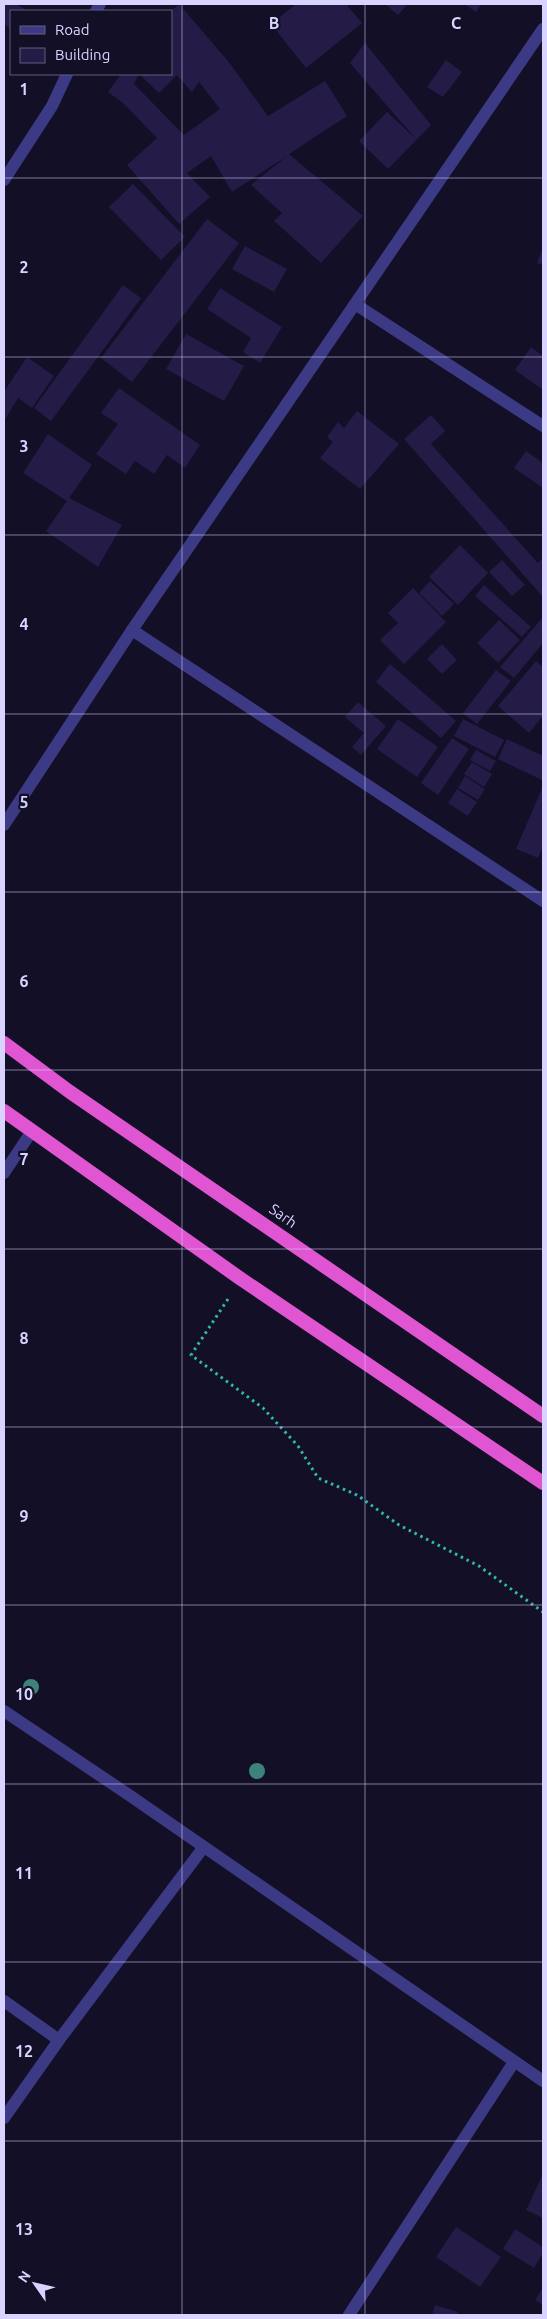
<svg xmlns="http://www.w3.org/2000/svg" width="547" height="2319" viewBox="0 0 547 2319" font-family="Ubuntu,sans-serif">
<style>
.building{fill:#241b47;fill-rule:evenodd}
.lines{fill:none;stroke-linecap:round;stroke-linejoin:round}
.path{stroke:#2fb8b0;stroke-width:3;stroke-dasharray:2.5 4;stroke-linecap:butt}
.service{stroke:#3d3a85;stroke-width:12}
.minor{stroke:#3d3a85;stroke-width:12}
.trunk{stroke:#e055d1;stroke-width:14}
.tree{fill:#3d827b}
.grid{fill:none;stroke:#d9d4ff;stroke-width:1;stroke-opacity:0.55}
.labels{text-anchor:middle;stroke-width:4.5;stroke-linejoin:round;paint-order:stroke}
.street-label{font-size:15px;fill:#d9d4ff;stroke:#130f26}
.grid-label{font-size:16px;text-anchor:middle;font-weight:bold;fill:#d9d4ff;stroke:#130f26;stroke-width:4.5;stroke-linejoin:round;paint-order:stroke}
</style>
<rect width="100%" height="100%" fill="#130f26"/>
<g class="building">
<path d="M 4,4 L 16,4 L 28,11 L 11,11 L 11,29 L 4,24 Z"/>
<path d="M 179,4 L 228,61 L 268,116 L 325,81 L 347,116 L 289,154 L 363,216 L 321,263 L 274,221 L 282,213 L 251,185 L 287,156 L 232,192 L 211,156 L 187,173 L 210,197 L 179,224 L 127,165 L 157,138 L 123,103 L 108,92 L 121,74 L 171,74 L 171,11 ZM 139,74 L 159,93 L 177,75 L 192,92 L 199,82 L 220,109 L 184,135 L 134,84 Z"/>
<path d="M 296,4 L 346,4 L 362,23 L 306,68 L 271,24 Z"/>
<path d="M 385,4 L 408,4 L 398,15 Z"/>
<path d="M 464,4 L 481,4 L 476,12 Z"/>
<path d="M 365,43 L 431,125 L 388,169 L 359,141 L 387,112 L 415,138 L 350,63 Z"/>
<path d="M 446,60 L 462,72 L 443,97 L 427,87 Z"/>
<path d="M 133,184 L 185,237 L 161,260 L 109,207 Z"/>
<path d="M 207,219 L 239,243 L 132,382 L 101,358 Z"/>
<path d="M 245,246 L 287,269 L 274,292 L 232,269 Z"/>
<path d="M 543,248 L 543,265 L 537,263 Z"/>
<path d="M 123,285 L 141,298 L 51,421 L 34,408 Z"/>
<path d="M 220,288 L 282,327 L 260,363 L 243,352 L 251,338 L 207,309 Z"/>
<path d="M 186,334 L 244,366 L 224,401 L 166,369 Z"/>
<path d="M 531,347 L 543,356 L 543,390 L 515,370 Z"/>
<path d="M 27,357 L 54,376 L 32,408 L 18,398 L 4,421 L 4,389 L 5,390 Z"/>
<path d="M 119,388 L 200,445 L 185,468 L 167,455 L 154,474 L 135,461 L 126,474 L 96,454 L 118,424 L 101,413 Z"/>
<path d="M 357,411 L 399,444 L 360,489 L 320,458 L 333,442 L 327,437 L 338,422 L 344,428 Z"/>
<path d="M 431,415 L 445,431 L 431,444 L 538,563 L 543,557 L 543,597 L 404,439 Z"/>
<path d="M 48,434 L 92,465 L 69,498 L 122,525 L 98,567 L 46,531 L 67,501 L 23,473 Z"/>
<path d="M 526,451 L 543,463 L 543,488 L 514,468 Z"/>
<path d="M 460,545 L 488,573 L 458,605 L 429,577 Z"/>
<path d="M 502,560 L 525,585 L 512,596 L 489,572 Z"/>
<path d="M 430,581 L 454,604 L 442,616 L 419,593 Z"/>
<path d="M 484,585 L 531,627 L 522,637 L 475,596 Z"/>
<path d="M 413,588 L 446,622 L 404,664 L 380,640 L 398,623 L 388,613 Z"/>
<path d="M 543,617 L 543,643 L 514,678 L 500,667 Z"/>
<path d="M 499,620 L 520,640 L 498,663 L 477,643 Z"/>
<path d="M 442,644 L 457,660 L 442,674 L 427,659 Z"/>
<path d="M 536,661 L 543,667 L 543,716 L 529,733 L 498,706 Z"/>
<path d="M 390,664 L 456,721 L 441,738 L 376,682 Z"/>
<path d="M 496,670 L 511,681 L 477,724 L 463,713 Z"/>
<path d="M 358,702 L 386,726 L 361,755 L 352,747 L 364,733 L 345,717 Z"/>
<path d="M 398,719 L 438,747 L 417,777 L 377,749 Z"/>
<path d="M 463,719 L 504,740 L 495,757 L 454,736 Z"/>
<path d="M 452,738 L 469,749 L 438,795 L 421,783 Z"/>
<path d="M 507,739 L 543,756 L 542,780 L 498,759 Z"/>
<path d="M 476,750 L 496,761 L 490,771 L 470,760 Z"/>
<path d="M 472,762 L 492,774 L 484,787 L 464,774 Z"/>
<path d="M 465,776 L 485,789 L 478,800 L 458,788 Z"/>
<path d="M 543,786 L 543,846 L 538,858 L 516,849 Z"/>
<path d="M 457,789 L 477,802 L 468,816 L 448,803 Z"/>
<path d="M 543,2174 L 543,2218 L 526,2210 Z"/>
<path d="M 456,2227 L 501,2257 L 480,2287 L 436,2257 Z"/>
<path d="M 515,2229 L 543,2247 L 543,2253 L 534,2268 L 503,2249 Z"/>
<path d="M 543,2288 L 543,2305 L 535,2300 Z"/>
<path d="M 435,2305 L 458,2312 L 457,2315 L 432,2315 Z"/>
</g>
<g class="lines">
<path class="path" d="M 228,1299 L 191,1355 L 263,1408 L 298,1446 L 318,1478 L 357,1495 L 399,1525 L 479,1566 L 543,1612"/>
<path class="service" d="M 4,1173 L 32,1131"/>
<g class="minor">
<path d="M 96,11 L 100,4"/>
<path d="M 4,180 L 52,106 L 67,74"/>
<path d="M 355,304 L 543,426"/>
<path d="M 132,630 L 543,901"/>
<path d="M 4,825 L 132,630 L 543,29"/>
<path d="M 4,1711 L 129,1795 L 543,2081"/>
<path d="M 4,2001 L 59,2040"/>
<path d="M 4,2118 L 59,2040 L 203,1848"/>
<path d="M 349,2315 L 514,2062"/>
</g>
<g class="trunk">
<path d="M 4,1043 L 70,1092 L 543,1416"/>
<path d="M 4,1111 L 241,1279 L 543,1483"/>
</g>
</g>
<g class="tree">
<circle cx="31" cy="1687" r="8"/>
<circle cx="257" cy="1771" r="8"/>
</g>
<path class="grid" d="M 182,4 L 182,2315M 365,4 L 365,2315M 4,178 L 543,178M 4,357 L 543,357M 4,535 L 543,535M 4,714 L 543,714M 4,892 L 543,892M 4,1070 L 543,1070M 4,1249 L 543,1249M 4,1427 L 543,1427M 4,1605 L 543,1605M 4,1784 L 543,1784M 4,1962 L 543,1962M 4,2141 L 543,2141"/>
<g class="labels">
<g class="street-label">
<text transform="translate(283 1216) rotate(35)" y="5">Sarh</text>
</g>
</g>
<g class="grid-label">
<text x="274" y="29">B</text>
<text x="456" y="29">C</text>
<text x="24" y="95">1</text>
<text x="24" y="273">2</text>
<text x="24" y="452">3</text>
<text x="24" y="630">4</text>
<text x="24" y="808">5</text>
<text x="24" y="987">6</text>
<text x="24" y="1165">7</text>
<text x="24" y="1344">8</text>
<text x="24" y="1522">9</text>
<text x="24" y="1700">10</text>
<text x="24" y="1879">11</text>
<text x="24" y="2057">12</text>
<text x="24" y="2235">13</text>
</g>
<rect width="547" height="2319" fill="none" stroke="#d9d4ff" stroke-width="10"/>
<rect x="10" y="10" width="162" height="65" fill="#130f26" stroke="#625e7d"/>
<rect x="20" y="26" width="25" height="8" fill="#3d3a85" stroke="#625e7d"/>
<text x="55" y="35" font-size="15" fill="#d9d4ff">Road</text>
<rect x="20" y="48" width="25" height="15" fill="#241b47" stroke="#625e7d"/>
<text x="55" y="60" font-size="15" fill="#d9d4ff">Building</text>
<g transform="translate(35 2284) rotate(304)" stroke="#130f26" stroke-width="4" paint-order="stroke">
<path d="M0-4L9 19L0 12L-9 19Z" fill="#d9d4ff"/>
<text y="-8" font-size="14" font-weight="bold" text-anchor="middle" fill="#d9d4ff">N</text>
</g>
</svg>
